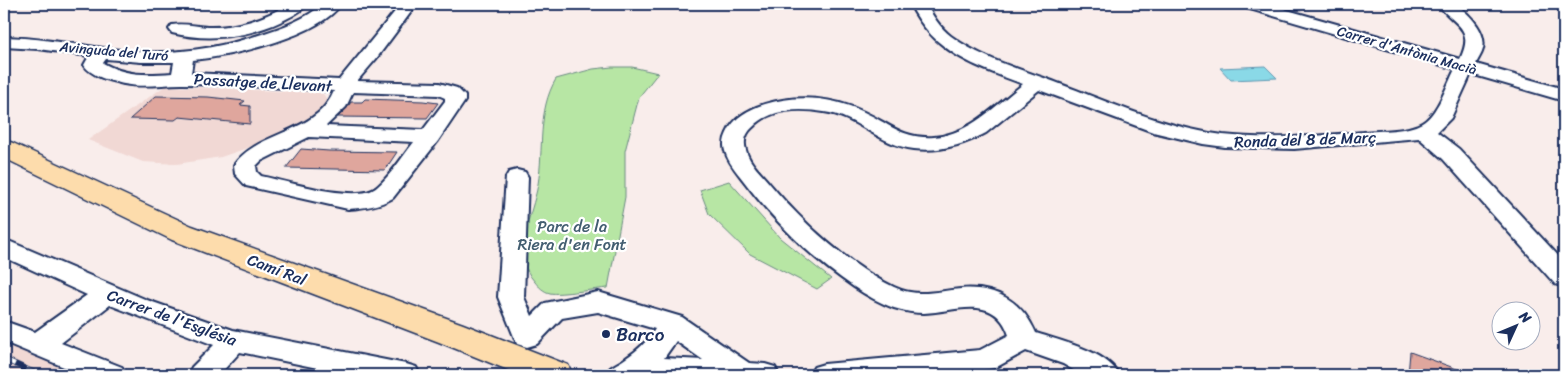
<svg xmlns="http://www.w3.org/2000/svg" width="1568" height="379" viewBox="0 0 1568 379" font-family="Sriracha,sans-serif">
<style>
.built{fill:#f1d8d4}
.green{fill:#b7e6a4;stroke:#698a81}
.water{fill:#8ad9e7;stroke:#5e95b0}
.building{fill:#dfa69d;stroke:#1b2f5e}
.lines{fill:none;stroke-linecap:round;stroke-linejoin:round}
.street-tunnel{stroke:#cdc7cf;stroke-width:25;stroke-dasharray:25 12;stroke-linecap:butt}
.street-casing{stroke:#1b2f5e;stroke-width:4}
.primary-casing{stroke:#1b2f5e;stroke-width:3}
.street{fill:#fff;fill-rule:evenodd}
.primary{fill:#fddcac;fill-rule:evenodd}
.rail-casing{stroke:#1b2f5e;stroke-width:6}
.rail{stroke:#fff;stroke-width:4.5;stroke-dasharray:12;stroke-linecap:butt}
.poi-dot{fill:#1b2f5e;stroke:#fff;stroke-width:2}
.labels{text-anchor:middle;stroke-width:4.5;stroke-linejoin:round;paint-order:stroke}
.far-street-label{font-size:14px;fill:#1b2f5e;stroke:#fff}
.street-label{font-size:16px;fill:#1b2f5e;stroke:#fff}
.park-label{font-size:16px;fill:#425d70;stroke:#fff}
.near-poi-label{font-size:19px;fill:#1b2f5e;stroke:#fff;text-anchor:start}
</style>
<rect width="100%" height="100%" fill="#f9edeb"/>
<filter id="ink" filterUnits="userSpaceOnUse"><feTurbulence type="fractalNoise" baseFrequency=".02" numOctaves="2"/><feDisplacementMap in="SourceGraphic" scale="10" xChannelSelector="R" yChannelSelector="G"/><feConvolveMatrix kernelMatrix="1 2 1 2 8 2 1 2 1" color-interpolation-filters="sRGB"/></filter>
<g filter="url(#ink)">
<g class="built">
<path d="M 165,86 L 318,93 L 323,94 L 326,98 L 326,103 L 313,117 L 281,136 L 221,157 L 202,160 L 177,164 L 143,162 L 88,140 Z"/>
<path d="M 4,342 L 80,375 L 4,375 Z"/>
</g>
<g class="green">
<path d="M 612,67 L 632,67 L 658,73 L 639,97 L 625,151 L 625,197 L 608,288 C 596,289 559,295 550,293 C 544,292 538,286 535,282 C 509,254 533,216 538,184 C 544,149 537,111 556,79 L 593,69 Z"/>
<path d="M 729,181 L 780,238 L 831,279 L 817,289 L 750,254 L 709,214 L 700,190 Z"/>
</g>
<path class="water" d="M 1265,66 L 1277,78 L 1231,80 L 1220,68 Z"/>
<g class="building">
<path d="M 156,96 L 208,97 L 245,101 L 240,105 L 250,106 L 250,124 L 179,117 L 175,120 L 130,119 Z"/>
<path d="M 365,99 L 423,101 L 438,103 L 427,118 L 338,117 L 347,108 L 351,102 L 362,102 Z"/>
<path d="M 301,149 L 329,151 L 397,152 L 385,170 L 286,168 Z"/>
<path d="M 1410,352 L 1468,373 L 1468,375 L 1408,375 Z"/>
</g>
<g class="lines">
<path class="street-tunnel" d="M 505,375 L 523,344"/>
<g class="street-casing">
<g id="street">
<path d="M 288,4 L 307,4 C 302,12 290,17 282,21 C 248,37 209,42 172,33 L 169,29 L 172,25 C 183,23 195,26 207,27 C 235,28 265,19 288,4 Z"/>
<path d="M 323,4 L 341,4 C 319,37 231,56 193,60 L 191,73 L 339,80 L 401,4 L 417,4 L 376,59 L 357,81 L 439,83 L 457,88 L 465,96 L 465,101 L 438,141 L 393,198 C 379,206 364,208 348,209 L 246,186 L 235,174 L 234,165 C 258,130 316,135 334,91 C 284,88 232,84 182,84 C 162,84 144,88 124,84 C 111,81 92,77 84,65 L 89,56 L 38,49 L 4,47 L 4,37 C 50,38 95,49 141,52 C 182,54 223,47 262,34 C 283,27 306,19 323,4 ZM 106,59 L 141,62 L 174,62 L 172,73 C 147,75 126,76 103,63 ZM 353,92 L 438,95 L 445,98 L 445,101 L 423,130 L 326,126 L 346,107 ZM 309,137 L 414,142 C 402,157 391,175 377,187 C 359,204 286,181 261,176 L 257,172 L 256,166 L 261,161 Z"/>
<path d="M 910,4 L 926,4 C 933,16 940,28 951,36 C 978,56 1012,67 1044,78 C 1103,99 1161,127 1223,135 C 1270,140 1317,136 1363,132 C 1381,130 1406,132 1422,123 C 1437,115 1447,85 1455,69 L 1243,7 L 1241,4 L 1266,4 L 1460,59 C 1476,26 1452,25 1438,4 L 1456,4 C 1469,14 1487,31 1483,49 C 1482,54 1478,59 1476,64 L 1564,89 L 1564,101 L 1471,74 L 1451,118 L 1437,132 L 1459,149 L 1564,262 L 1564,287 L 1555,284 L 1443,159 L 1419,138 L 1294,149 L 1225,147 L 1203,144 L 1153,132 L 1039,90 L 986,133 C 964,145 939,152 914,149 C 879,145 857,116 824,112 C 800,108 771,108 753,127 C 746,133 743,141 746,150 C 749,163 762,174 770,184 C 802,222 849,266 894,287 C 918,298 937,291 961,289 C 996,286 1022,301 1036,333 C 1060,341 1107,351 1119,375 L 1082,375 L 1063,364 L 1026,351 L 995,368 L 954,375 L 810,375 L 814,367 L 824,364 L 980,350 L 1009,335 C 995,293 955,312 924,313 C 914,313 904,311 894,308 C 880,303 866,295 854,287 C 812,259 773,220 743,180 C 736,171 728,162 725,151 C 723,145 724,139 727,133 C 734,117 749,109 765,104 C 797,94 834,97 864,112 C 890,124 902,139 934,137 C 970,134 996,105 1023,84 C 975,66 934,53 910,4 Z"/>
<path d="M 517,170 L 525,172 L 528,177 L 524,297 L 532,316 L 545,303 L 598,292 L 682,317 L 749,363 L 765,364 L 775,367 L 779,375 L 605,375 C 610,365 617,365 626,358 C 638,350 648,341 655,329 L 598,312 L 562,318 L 537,344 L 527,347 L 517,344 L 498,297 L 506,177 L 509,172 ZM 676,341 L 703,360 L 664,358 Z"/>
<path d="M 4,239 L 147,300 L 233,330 L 406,364 L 416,367 L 420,375 L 352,375 L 240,352 L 219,375 L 188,375 L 192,367 L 214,345 L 110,305 L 61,343 L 122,367 L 126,375 L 83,375 L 4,342 L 4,321 L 35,332 L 87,295 L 4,257 Z"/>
</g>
</g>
<g class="primary-casing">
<path id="primary" d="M 4,140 L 13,143 L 192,226 L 463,324 L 568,365 L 573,375 L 520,375 L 439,342 L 172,240 L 4,158 Z"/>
</g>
<use href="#street" class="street"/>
<use href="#primary" class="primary"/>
<g class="rail-casing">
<g id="rail">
<path d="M 4,359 L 39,375"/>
<path d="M 4,373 L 8,375"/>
</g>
</g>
<use href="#rail" class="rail"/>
</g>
</g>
<circle class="poi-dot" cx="606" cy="334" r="5"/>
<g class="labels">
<g class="far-street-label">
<text transform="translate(1407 50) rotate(16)" y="5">Carrer d'Antònia Macià</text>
<text transform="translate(114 51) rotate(5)" y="5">Avinguda del Turó</text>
</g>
<g class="street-label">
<text transform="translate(263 82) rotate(3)" y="6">Passatge de Llevant</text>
<text transform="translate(1305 139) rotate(-2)" y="6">Ronda del 8 de Març</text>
<text transform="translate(277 269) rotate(21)" y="6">Camí Ral</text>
<text transform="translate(172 317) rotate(20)" y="6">Carrer de l'Església</text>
</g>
<g class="park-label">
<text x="572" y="232">Parc de la<tspan x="572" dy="18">Riera d'en Font</tspan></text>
</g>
<g class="near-poi-label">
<text x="616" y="341">Barco</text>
</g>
</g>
<rect width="1568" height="379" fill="none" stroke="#fff" stroke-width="20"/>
<rect x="10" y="10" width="1548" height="359" fill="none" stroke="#1b2f5e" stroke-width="2" filter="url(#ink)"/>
<g transform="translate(1516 326) rotate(46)"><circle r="24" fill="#ffffff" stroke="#a4acbf"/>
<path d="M0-4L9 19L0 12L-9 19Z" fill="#1b2f5e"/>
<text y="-8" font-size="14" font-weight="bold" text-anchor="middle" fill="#1b2f5e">N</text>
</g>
</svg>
